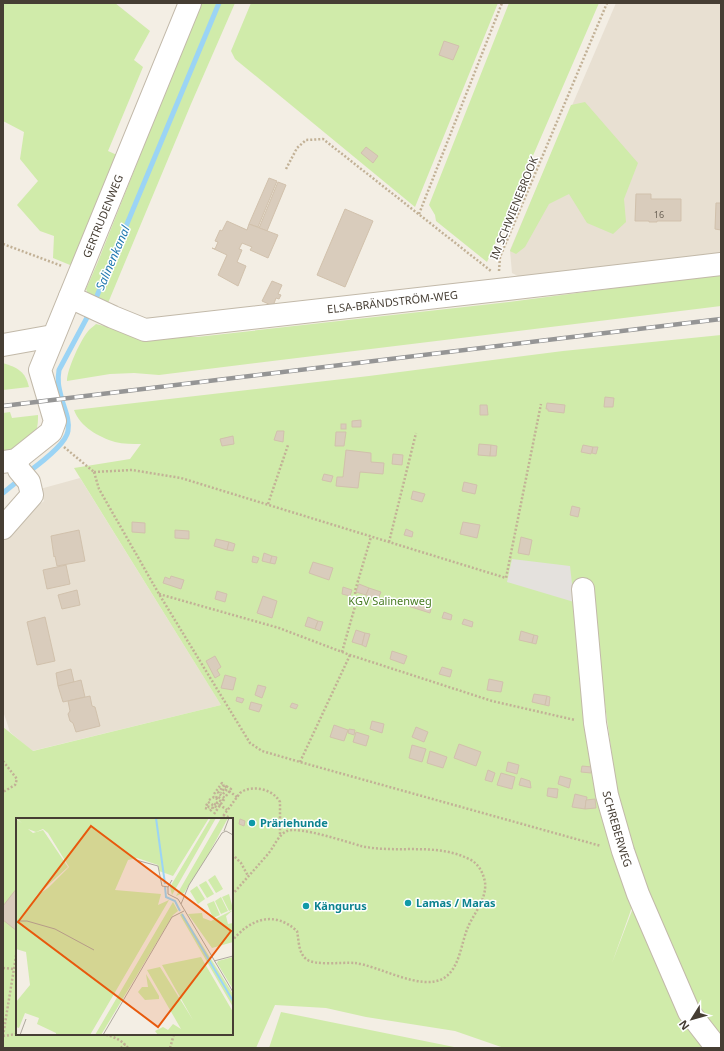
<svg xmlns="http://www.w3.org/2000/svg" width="724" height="1051" viewBox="0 0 724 1051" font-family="'Noto Sans',sans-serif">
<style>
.residential{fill:#e8e0d2}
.green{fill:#d0ebaa;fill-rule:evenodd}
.parking{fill:#e4e1dd}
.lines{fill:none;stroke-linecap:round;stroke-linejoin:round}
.stream{stroke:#9bd4f5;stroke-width:5}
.building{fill:#d9ccbc;stroke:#d1c1ac}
.minor-casing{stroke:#c2b9a9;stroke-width:24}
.path{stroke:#c2b196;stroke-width:2.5;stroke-dasharray:2 2;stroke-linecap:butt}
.minor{stroke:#fff;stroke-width:22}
.rail-casing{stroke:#959595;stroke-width:4.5}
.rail{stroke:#fff;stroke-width:3;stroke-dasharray:9;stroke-linecap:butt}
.culture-dot{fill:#0f9aa8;stroke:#fff;stroke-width:1.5}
.labels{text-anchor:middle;stroke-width:3;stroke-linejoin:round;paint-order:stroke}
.number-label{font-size:9px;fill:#6b6256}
.street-label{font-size:11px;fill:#463e34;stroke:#fff}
.park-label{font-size:11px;fill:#487c23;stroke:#fff}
.culture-label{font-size:11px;font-weight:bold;fill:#0d838f;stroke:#fff;text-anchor:start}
.water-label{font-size:12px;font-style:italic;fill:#247bb1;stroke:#fff}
.inset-river{fill:none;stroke:#9bd4f5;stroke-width:2}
.inset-road{fill:none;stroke:#aea89e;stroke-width:1}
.view{fill:#e8590c;fill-opacity:0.15;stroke:#e8590c;stroke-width:2}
.inset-edge{fill:none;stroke:#463e34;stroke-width:2}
</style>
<rect width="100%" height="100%" fill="#f3eee4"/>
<g class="residential">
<path d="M 616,3 L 721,3 L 721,253 L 524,279 L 512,273 L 510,250 Z"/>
<path d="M 80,478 L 221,705 L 32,751 L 10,732 L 3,711 L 3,535 L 44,501 L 40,489 Z"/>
</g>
<g class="green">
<path d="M 3,3 L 115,3 L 150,31 L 134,60 L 143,67 L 108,151 L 117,155 L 76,259 L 70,265 L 53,258 L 54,236 L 40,231 L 17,205 L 38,181 L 20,159 L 24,132 L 3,121 Z"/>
<path d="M 199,3 L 235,3 L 191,104 L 108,303 L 104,305 L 90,299 L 86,289 L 97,264 L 157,113 Z"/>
<path d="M 251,3 L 498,3 L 415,207 L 235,59 L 231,51 Z"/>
<path d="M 509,3 L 599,3 L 487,262 L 436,221 L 435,215 L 429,205 Z"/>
<path d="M 585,102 L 638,163 L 624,199 L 626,222 L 613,234 L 587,223 L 569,194 L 549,204 L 525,247 L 516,254 L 510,251 L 571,105 Z"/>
<path d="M 721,274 L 721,306 L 159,375 L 134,373 L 110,374 L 67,381 C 67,369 81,339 89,330 C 91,328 94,326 96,324 L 149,337 L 197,337 L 509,302 Z"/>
<path d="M 721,335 L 721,1048 L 504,1048 L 455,1031 L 366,1017 L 326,1008 L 275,1005 L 256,1048 L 3,1048 L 3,727 L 33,751 L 221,705 L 74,468 L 130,459 L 141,444 C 133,444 123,444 115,442 C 99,437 80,427 74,410 L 369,376 L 563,351 ZM 588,581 L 633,908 L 612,963 L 632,907 L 575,590 ZM 17,819 L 232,819 L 232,1034 L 17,1034 Z"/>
<path d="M 3,363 C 18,368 25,371 29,387 L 3,390 Z"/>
<path d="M 10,412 L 12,418 L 38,415 C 38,420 38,426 36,431 C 30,441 14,450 3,451 L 3,413 Z"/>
<path d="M 281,1012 L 459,1048 L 269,1048 Z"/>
</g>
<path class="parking" d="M 512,559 L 570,566 L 574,602 L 507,582 Z"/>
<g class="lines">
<g class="stream">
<path d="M 94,303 L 219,3"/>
<path d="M 27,473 C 38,465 66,444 68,431 C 70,421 65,410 62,400 C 59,388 57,382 59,370 L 90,312"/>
<path d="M 3,493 L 19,480"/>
</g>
</g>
<g class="building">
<path d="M 444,41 L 459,46 L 453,60 L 439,55 Z"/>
<path d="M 366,147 L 378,156 L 373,163 L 361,153 Z"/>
<path d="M 269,178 L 277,181 L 258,227 L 249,224 Z"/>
<path d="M 278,182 L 286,185 L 267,231 L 259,228 Z"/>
<path d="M 636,194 L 651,194 L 651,199 L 681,199 L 681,221 L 657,221 L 657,222 L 649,222 L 649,221 L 635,221 Z"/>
<path d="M 716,203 L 721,203 L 721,230 L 715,229 Z"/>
<path d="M 345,209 L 373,221 L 345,287 L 317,275 Z"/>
<path d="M 227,221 L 247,230 L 249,224 L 278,235 L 268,258 L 250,250 L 252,247 L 242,243 L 239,249 L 242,250 L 237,262 L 246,266 L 238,286 L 218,275 L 227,255 L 212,248 L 215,249 L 218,242 L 215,241 L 220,230 L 222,231 Z"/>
<path d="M 272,281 L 282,285 L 278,294 L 281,295 L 279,299 L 276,298 L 273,306 L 262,301 Z"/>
<path d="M 605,397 L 614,398 L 613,407 L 604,407 Z"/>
<path d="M 547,403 L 565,405 L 564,413 L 548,411 L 548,409 L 546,409 Z"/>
<path d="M 480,405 L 487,405 L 488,415 L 480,415 Z"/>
<path d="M 361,420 L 361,427 L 352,427 L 352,421 Z"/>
<rect x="341" y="424" width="5" height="5"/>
<path d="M 277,431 L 284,431 L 283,442 L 274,440 Z"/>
<path d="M 336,432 L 346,432 L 344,446 L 335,446 Z"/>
<path d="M 233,436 L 234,444 L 222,446 L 220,439 Z"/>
<path d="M 479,444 L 491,445 L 490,456 L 478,455 Z"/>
<path d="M 491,445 L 497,446 L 496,456 L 490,456 Z"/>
<path d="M 583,445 L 593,447 L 591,454 L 581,452 Z"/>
<path d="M 593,447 L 598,447 L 596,454 L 592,453 Z"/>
<path d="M 346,450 L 371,453 L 371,462 L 384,463 L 383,474 L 360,472 L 358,488 L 336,486 L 337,477 L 343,477 Z"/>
<path d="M 393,454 L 403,455 L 402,465 L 392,464 Z"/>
<path d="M 324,474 L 333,476 L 331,482 L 322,480 Z"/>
<path d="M 464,482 L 477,485 L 475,494 L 462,491 Z"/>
<path d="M 413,491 L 425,494 L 422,502 L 411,499 Z"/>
<path d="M 572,506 L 580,508 L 578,517 L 570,515 Z"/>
<path d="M 132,522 L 145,523 L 145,533 L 132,532 Z"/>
<path d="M 463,522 L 480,525 L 477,538 L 460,534 Z"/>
<path d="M 406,529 L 413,532 L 412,537 L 404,535 Z"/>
<path d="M 79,530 L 85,561 L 57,566 L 55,556 L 54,557 L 51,536 Z"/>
<path d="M 175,530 L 189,531 L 189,539 L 175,538 Z"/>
<path d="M 521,537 L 532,540 L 529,555 L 518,553 Z"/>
<path d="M 216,539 L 229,542 L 227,550 L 214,546 Z"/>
<path d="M 229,542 L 235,544 L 233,551 L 227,550 Z"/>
<path d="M 264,553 L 272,556 L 270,563 L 262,561 Z"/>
<path d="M 253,556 L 259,558 L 257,563 L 252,562 Z"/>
<path d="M 272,556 L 277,557 L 275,564 L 270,563 Z"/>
<path d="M 313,562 L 333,568 L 329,580 L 309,573 Z"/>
<path d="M 66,565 L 70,584 L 47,589 L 43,570 Z"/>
<path d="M 171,576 L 184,580 L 181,589 L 163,583 L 165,577 L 170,579 Z"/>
<path d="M 359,584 L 369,588 L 366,595 L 356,592 Z"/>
<path d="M 343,587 L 352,590 L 350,596 L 342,594 Z"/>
<path d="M 369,588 L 381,592 L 378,599 L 366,595 Z"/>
<path d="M 77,590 L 80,605 L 62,609 L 58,595 Z"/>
<path d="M 217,591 L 227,594 L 225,602 L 215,599 Z"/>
<path d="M 263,596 L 277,601 L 272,618 L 257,613 Z"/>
<path d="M 411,598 L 432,605 L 430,613 L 408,606 Z"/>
<path d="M 444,612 L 452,615 L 451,620 L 442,618 Z"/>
<path d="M 45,617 L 55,661 L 37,665 L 27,622 Z"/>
<path d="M 308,617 L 318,621 L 315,629 L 305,626 Z"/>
<path d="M 464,619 L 473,622 L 472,627 L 462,624 Z"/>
<path d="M 318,621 L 323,622 L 320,631 L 315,629 Z"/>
<path d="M 356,630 L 365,633 L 362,645 L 352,642 Z"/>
<path d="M 521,631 L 534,635 L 532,643 L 519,640 Z"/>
<path d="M 365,633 L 370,634 L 366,647 L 362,645 Z"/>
<path d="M 534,635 L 538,636 L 536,644 L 532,643 Z"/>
<path d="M 392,651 L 407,656 L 404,664 L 390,659 Z"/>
<path d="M 215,656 L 221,667 L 217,670 L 220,675 L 215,678 L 206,661 Z"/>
<path d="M 442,667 L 452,670 L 450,677 L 439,674 Z"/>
<path d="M 71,669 L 74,682 L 58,686 L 56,673 Z"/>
<path d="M 225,675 L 236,678 L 233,690 L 221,688 Z"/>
<path d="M 489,679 L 503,682 L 501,692 L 487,690 Z"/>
<path d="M 81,680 L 85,697 L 63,702 L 58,686 Z"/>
<path d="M 258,685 L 266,687 L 262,698 L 255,695 Z"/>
<path d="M 534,694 L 547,696 L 545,705 L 532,702 Z"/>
<path d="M 90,696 L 92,706 L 95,707 L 100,726 L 76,732 L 73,723 L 70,721 L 68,714 L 70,711 L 68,701 Z"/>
<path d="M 547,696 L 550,697 L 549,706 L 545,705 Z"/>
<path d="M 237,697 L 244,699 L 242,703 L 236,701 Z"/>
<path d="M 251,702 L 262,705 L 259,712 L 249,709 Z"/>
<path d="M 292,703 L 298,705 L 296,709 L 290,707 Z"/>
<path d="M 372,721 L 384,724 L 382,733 L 370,729 Z"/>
<path d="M 334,725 L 348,730 L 344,741 L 330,737 Z"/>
<path d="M 416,727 L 428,732 L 424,742 L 412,737 Z"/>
<path d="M 349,729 L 355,730 L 354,735 L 348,733 Z"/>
<path d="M 356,732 L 369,736 L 366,746 L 353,742 Z"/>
<path d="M 459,744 L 481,752 L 476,766 L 454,758 Z"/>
<path d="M 412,745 L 426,749 L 422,762 L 409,758 Z"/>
<path d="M 430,751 L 447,757 L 443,768 L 427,763 Z"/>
<path d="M 508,762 L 519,765 L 517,774 L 506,771 Z"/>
<path d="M 582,766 L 592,767 L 591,773 L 581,772 Z"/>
<path d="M 488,770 L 495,773 L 492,782 L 485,780 Z"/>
<path d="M 501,773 L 515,777 L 512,789 L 497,785 Z"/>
<path d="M 560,776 L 571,779 L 569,788 L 558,784 Z"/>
<path d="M 521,778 L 530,781 L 531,788 L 519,785 Z"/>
<path d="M 548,788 L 558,789 L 557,798 L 547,796 Z"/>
<path d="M 575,794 L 587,797 L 585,809 L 572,807 Z"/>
<path d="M 595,799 L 596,808 L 585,809 L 586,800 Z"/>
<path d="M 240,819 L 245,821 L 244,826 L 239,824 Z"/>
<path d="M 17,888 L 17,931 L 3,920 L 3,906 Z"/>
</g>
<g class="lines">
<g class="minor-casing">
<g id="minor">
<path id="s1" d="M 70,297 L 113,317 L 145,330 L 507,289 L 721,264"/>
<path d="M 3,345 L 53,336"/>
<path id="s2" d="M 3,462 L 16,460 L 51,432 L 55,421 L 40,370 L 190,3"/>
<path d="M 3,528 L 32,495 L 29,482 L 19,470 L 16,460"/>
<path id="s3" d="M 583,589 L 595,723 L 607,795 L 623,851 L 638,894 L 689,1012 L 717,1048"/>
</g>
</g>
<g class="path">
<path d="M 286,169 L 297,148 L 306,140 L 323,139 L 491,271"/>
<path d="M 419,214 L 502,3"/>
<path d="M 3,244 L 62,266"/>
<path d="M 499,271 L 500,257 L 607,3"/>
<path d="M 64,447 L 94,472"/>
<path d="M 94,472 L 99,489 L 159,594 L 250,743 L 262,751 L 300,762 L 601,846"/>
<path d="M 94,472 L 132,470 L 181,478 L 506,578 L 541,404"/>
<path d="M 268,504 L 288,445"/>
<path d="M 389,542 L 416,433"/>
<path d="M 159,594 L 279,628 L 350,655 L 492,701 L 575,720"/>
<path d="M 342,652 L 356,603 L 355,591 L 371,537"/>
<path d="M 3,761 L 17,779 L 15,785 L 3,792"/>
<path d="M 300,762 L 350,655"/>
<path d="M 229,791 L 237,797"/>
<path d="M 214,794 L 222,783 L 224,785"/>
<path d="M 223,794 L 227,789 L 225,788"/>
<path d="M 226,796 L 231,789 L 226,786"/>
<path d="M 216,798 L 217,796 L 223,800"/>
<path d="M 209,800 L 214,797 L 222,802"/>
<path d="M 216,802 L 227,810"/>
<path d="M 214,804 L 217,805 L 218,803"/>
<path d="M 205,808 L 208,809 L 209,808"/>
<path d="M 210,811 L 213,808 L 206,806 L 208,802 L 218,808"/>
<path d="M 214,814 L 225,798 L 218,793 L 224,785 L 226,786 L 221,793"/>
<path d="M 223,815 L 231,818"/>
<path d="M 221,819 L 240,793 C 252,784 273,789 280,802 L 280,836"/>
<path d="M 232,854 L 241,863 L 248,876"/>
<path d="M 232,895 C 244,881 256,868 268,854 C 274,847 278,835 287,831 C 299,826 347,842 361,846 C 396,854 435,842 469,859 C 478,863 483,872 485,882 C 487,899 474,913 468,927 C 461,943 460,968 444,978 C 421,992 378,965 354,963 C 342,962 315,966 306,959 C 298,952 299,940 297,931 C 274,910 250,919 232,941"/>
<path d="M 3,968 L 14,969"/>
<path d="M 102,1034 C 113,1036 122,1040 128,1048"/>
<path d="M 3,1036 L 17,950"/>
<path d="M 3,1036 L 17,1034"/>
<path d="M 121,1048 L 125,1044"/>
<path d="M 170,1048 L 174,1034"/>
</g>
<use href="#minor" class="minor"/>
<g class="rail-casing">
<path id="rail" d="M 3,406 L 721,319"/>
</g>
<use href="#rail" class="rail"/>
</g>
<g class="culture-dot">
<circle cx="252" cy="823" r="4"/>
<circle cx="408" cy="903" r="4"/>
<circle cx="306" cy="906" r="4"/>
</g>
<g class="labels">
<g class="number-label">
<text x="659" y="218">16</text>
</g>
<g class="street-label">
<text transform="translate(514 208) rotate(-68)" y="4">IM SCHWIENEBROOK</text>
<text dy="4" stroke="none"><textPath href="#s2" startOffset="289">GERTRUDENWEG</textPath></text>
<text dy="4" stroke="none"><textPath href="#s1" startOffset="331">ELSA-BRÄNDSTRÖM-WEG</textPath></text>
<text dy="4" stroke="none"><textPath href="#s3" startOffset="243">SCHREBERWEG</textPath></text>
</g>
<g class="park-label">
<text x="390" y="605">KGV Salinenweg</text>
</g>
<g class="culture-label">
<text x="260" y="827">Präriehunde</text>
<text x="416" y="907">Lamas / Maras</text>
<text x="314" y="910">Kängurus</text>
</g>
<g class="water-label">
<text transform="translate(113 258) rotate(-67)" y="4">Salinenkanal</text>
</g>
</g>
<g transform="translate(16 818)">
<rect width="217" height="217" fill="#f3eee4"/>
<path d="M 0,0 L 193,0 L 157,58 L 143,53 L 142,47 L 121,40 L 112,42 L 99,72 L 145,76 L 142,87 L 153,82 L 74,217 L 40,217 L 40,215 L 21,206 L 23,200 L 9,195 L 3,210 L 0,209 L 0,184 L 14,167 L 10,134 L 0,131 L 0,1 L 6,5 ZM 12,11 L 20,14 L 27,11 L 32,15 L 53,49 L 32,70 L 19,79 L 52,49 L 27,12 L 17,15 ZM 195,0 L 200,0 L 156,77 L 154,69 ZM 205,0 L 212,0 L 192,37 L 168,75 L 160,78 ZM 199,57 L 207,71 L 200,75 L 192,62 ZM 190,63 L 198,76 L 191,80 L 183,67 ZM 181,68 L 189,81 L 182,86 L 174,73 ZM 213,76 L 217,91 L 213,93 L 206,79 ZM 205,79 L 212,93 L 205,96 L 199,83 ZM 198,83 L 204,97 L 197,100 L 191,86 ZM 157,84 L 162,93 L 157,97 L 85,217 L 79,217 ZM 217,92 L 210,98 L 212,106 L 217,105 L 217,124 L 196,130 L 172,96 L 186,95 L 187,100 L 195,103 ZM 166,95 L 217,176 L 217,189 L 164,97 ZM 185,139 L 217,194 L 217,217 L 142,217 L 139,213 L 147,209 L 152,212 L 157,206 L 165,211 L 131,152 L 144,149 L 177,202 L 146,147 ZM 217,139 L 217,171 L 201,145 L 202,143 ZM 130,156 L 143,178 L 143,181 L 129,182 L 122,174 L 126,169 L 132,169 Z" fill="#d0ebaa" fill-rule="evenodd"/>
<path class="inset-river" d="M 140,0 L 149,66M 149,69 L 150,79 L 159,83 L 164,93M 166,96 L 217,183"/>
<path class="inset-road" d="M 208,13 L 213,0M 120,42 L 142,48 L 146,68 L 152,69M 156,62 L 152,69 L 152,76 L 162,81 L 217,174M 165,86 L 173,67 L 206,15 L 210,13 L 217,17M 0,103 L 11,103 L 39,111 L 78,132M 198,143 L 217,138M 4,217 L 10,201M 87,217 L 156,99 L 168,93"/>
<path class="view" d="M 75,8 L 215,113 L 142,209 L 2,104 Z"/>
<rect width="217" height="217" class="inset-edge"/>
</g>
<rect width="724" height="1051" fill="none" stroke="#463e34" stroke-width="8"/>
<g transform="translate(692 1019) rotate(233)" stroke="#ffffff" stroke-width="3" paint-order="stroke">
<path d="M0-3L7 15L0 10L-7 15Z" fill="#463e34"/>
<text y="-6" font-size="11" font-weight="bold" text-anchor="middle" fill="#463e34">N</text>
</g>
</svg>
